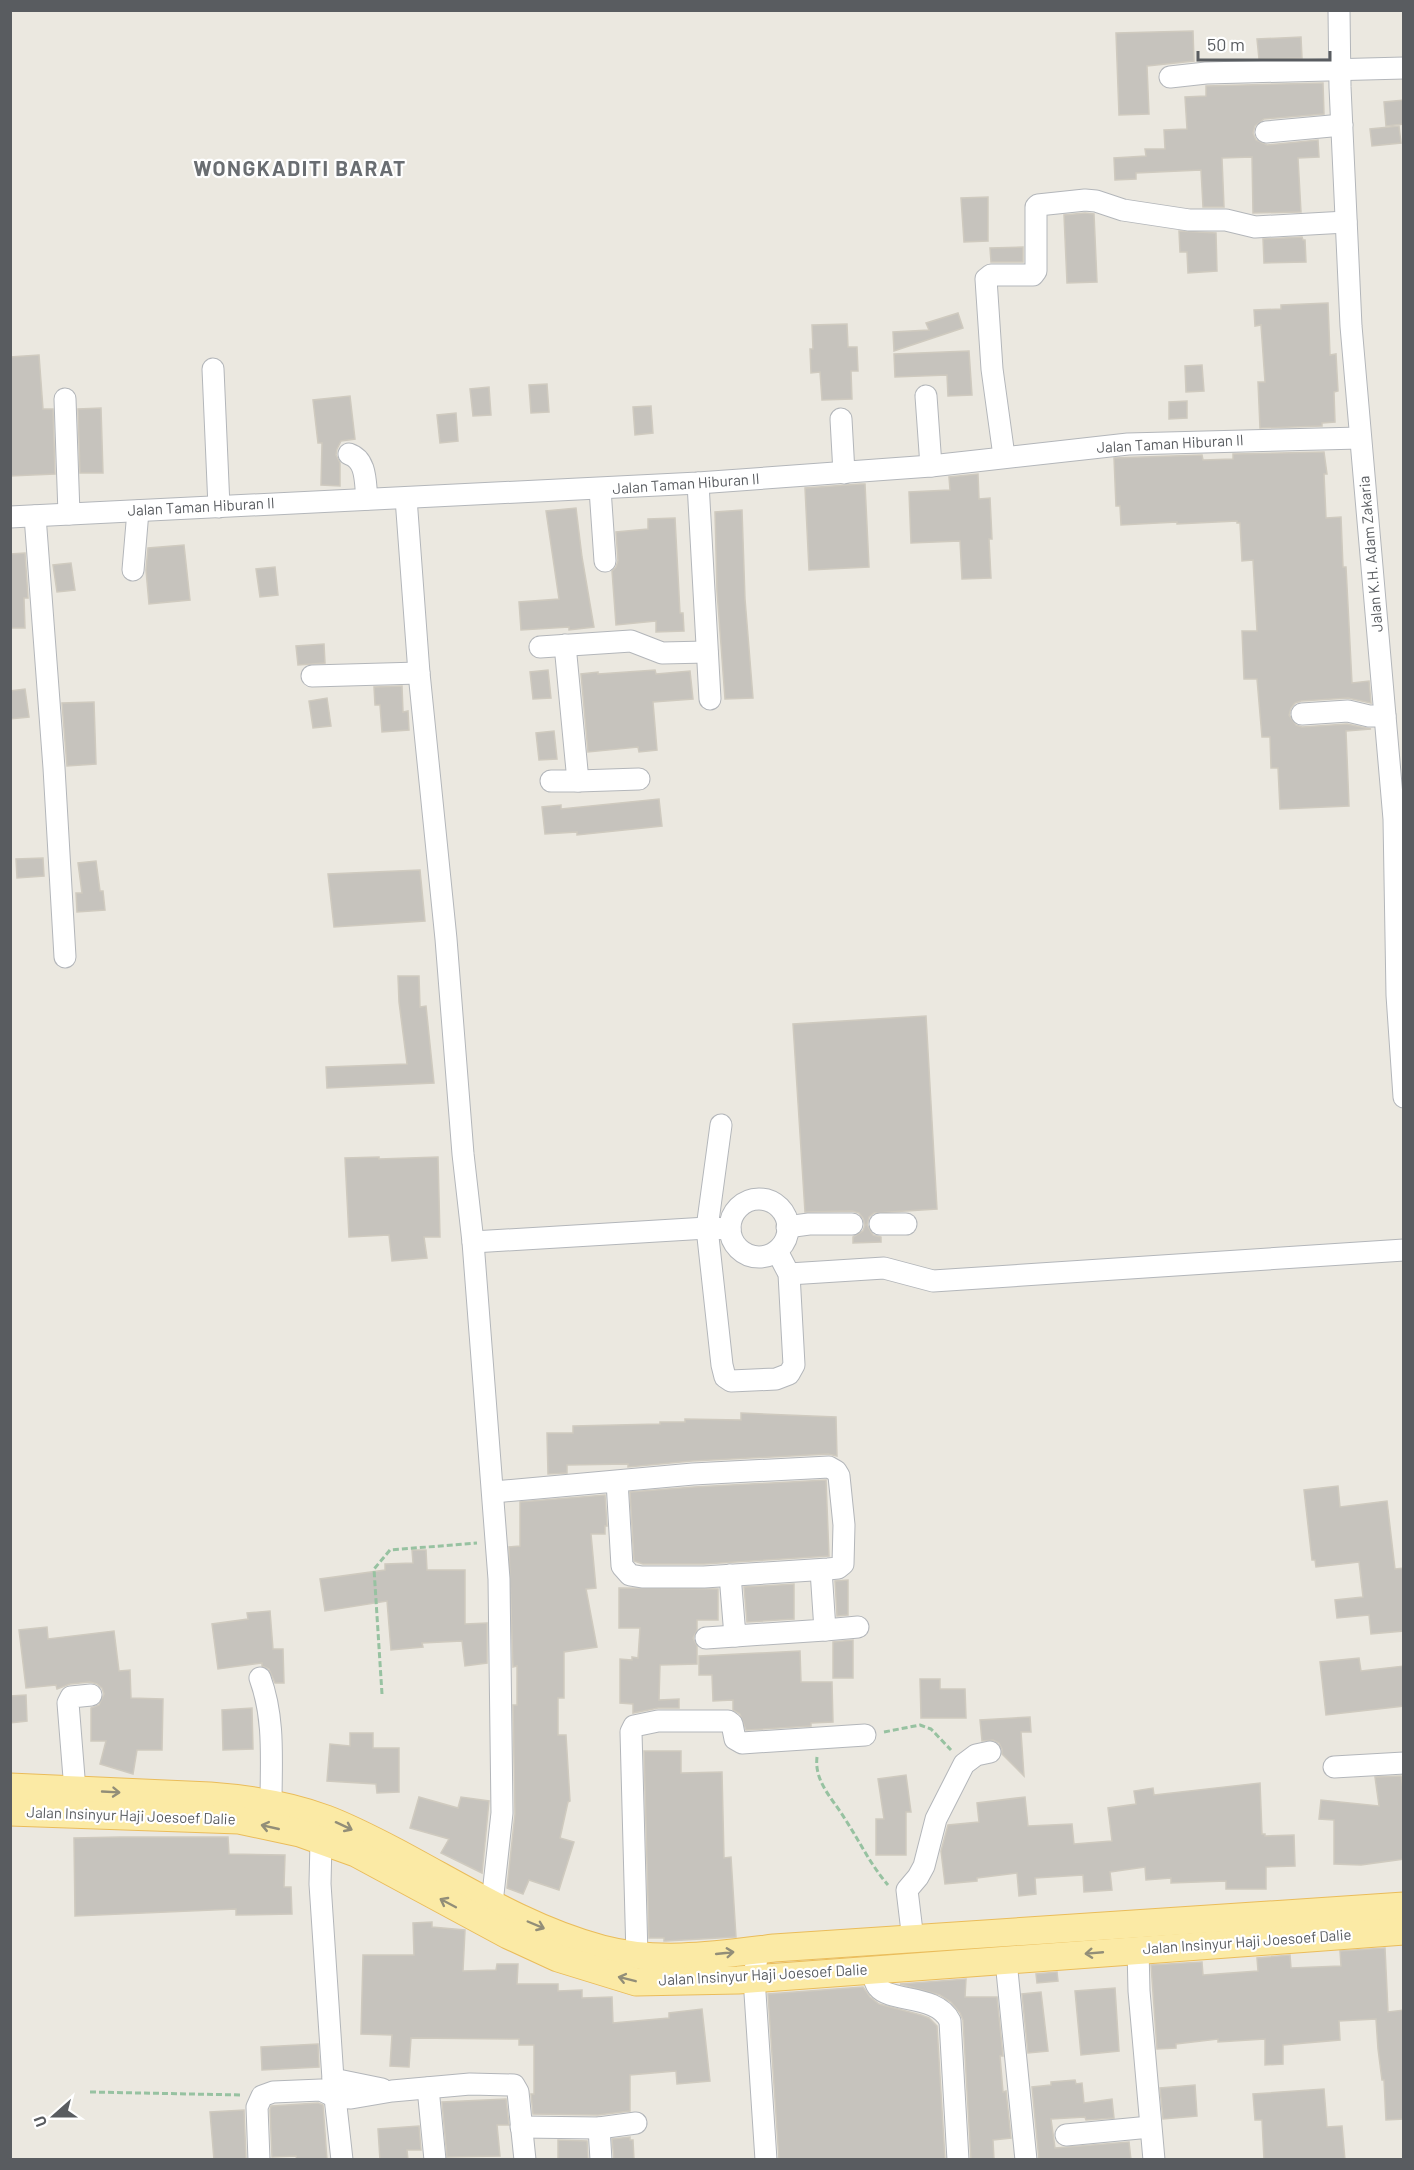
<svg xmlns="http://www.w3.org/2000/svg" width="1414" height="2170" viewBox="0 0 1414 2170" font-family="Barlow,sans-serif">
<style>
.building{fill:#c6c3bd;stroke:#cfcabf;stroke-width:1.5}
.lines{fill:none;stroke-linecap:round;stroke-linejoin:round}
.minor-casing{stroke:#b3b6ba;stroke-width:23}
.major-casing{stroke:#eabc5a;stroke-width:29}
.path{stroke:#97c2a1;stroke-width:3;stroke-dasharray:6 3;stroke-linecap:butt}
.minor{stroke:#fff;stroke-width:21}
.major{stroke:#fbeaa5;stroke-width:27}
.oneway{stroke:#928e78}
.labels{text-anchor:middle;stroke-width:4.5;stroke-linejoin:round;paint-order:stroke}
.street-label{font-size:15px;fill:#595c60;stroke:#fff}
.district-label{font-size:21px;font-weight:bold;letter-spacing:1.5px;fill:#6a6e72;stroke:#fff}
</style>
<rect width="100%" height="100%" fill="#ebe8e0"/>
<g class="building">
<path d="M 1193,31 L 1194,61 L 1147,66 L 1149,114 L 1119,115 L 1116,33 Z"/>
<path d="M 1301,37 L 1302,58 L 1259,59 L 1257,39 Z"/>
<path d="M 1323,83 L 1324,114 L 1264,119 L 1255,126 L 1253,133 L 1256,140 L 1267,145 L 1318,140 L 1319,157 L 1298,158 L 1301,212 L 1253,213 L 1252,157 L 1222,158 L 1224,207 L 1203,207 L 1201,170 L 1136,173 L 1136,179 L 1115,180 L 1114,158 L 1146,156 L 1145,149 L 1165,149 L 1164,130 L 1187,129 L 1185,97 L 1206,96 L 1206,86 Z"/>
<path d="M 1404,100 L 1404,124 L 1386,126 L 1384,102 Z"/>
<path d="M 1399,126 L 1401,143 L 1372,146 L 1370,129 Z"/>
<path d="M 988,197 L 988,241 L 964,242 L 961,198 Z"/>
<path d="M 1085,213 L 1094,214 L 1097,282 L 1067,283 L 1064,215 Z"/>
<path d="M 1179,231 L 1216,233 L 1217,271 L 1188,273 L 1187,252 L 1180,252 Z"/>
<path d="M 1302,237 L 1303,240 L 1305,240 L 1306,262 L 1264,263 L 1263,239 Z"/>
<path d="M 1023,247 L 1023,262 L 991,262 L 990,248 Z"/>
<path d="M 1328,303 L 1330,355 L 1336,354 L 1337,373 L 1338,391 L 1334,392 L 1335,422 L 1322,423 L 1322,426 L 1260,428 L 1258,382 L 1265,382 L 1261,325 L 1255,326 L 1254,310 L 1281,309 L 1281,305 Z"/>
<path d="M 958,313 L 963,328 L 894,351 L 893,332 L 929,330 L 926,323 Z"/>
<path d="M 847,324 L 848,347 L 857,347 L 858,371 L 851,371 L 852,399 L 822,400 L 820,372 L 811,373 L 810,349 L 813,349 L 812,325 Z"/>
<path d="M 969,351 L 972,395 L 948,396 L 947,375 L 895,377 L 894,354 Z"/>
<path d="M 39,355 L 43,409 L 53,409 L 55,474 L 10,476 L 10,357 Z"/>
<path d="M 1202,365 L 1204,391 L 1186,392 L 1185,366 Z"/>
<path d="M 547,384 L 549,412 L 531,413 L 529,385 Z"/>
<path d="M 489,387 L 491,415 L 473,416 L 470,389 Z"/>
<path d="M 350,396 L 355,439 L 341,441 L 337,449 L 336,455 L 340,463 L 340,486 L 321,485 L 322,443 L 318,443 L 313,400 Z"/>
<path d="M 1187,401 L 1187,418 L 1169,419 L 1169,402 Z"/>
<path d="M 651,406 L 653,433 L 635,435 L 633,407 Z"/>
<path d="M 101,408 L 103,473 L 80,473 L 78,409 Z"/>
<path d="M 456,413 L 458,441 L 440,443 L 437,415 Z"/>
<path d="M 1324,452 L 1327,474 L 1324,474 L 1326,518 L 1341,517 L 1343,567 L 1346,567 L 1352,683 L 1369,681 L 1371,703 L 1348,698 L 1301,701 L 1295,703 L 1291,708 L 1289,715 L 1296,725 L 1302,727 L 1347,724 L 1371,729 L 1346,731 L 1349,806 L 1280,809 L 1278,768 L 1271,768 L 1270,737 L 1262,737 L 1257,679 L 1244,679 L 1242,631 L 1257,631 L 1253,560 L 1242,561 L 1240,523 L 1237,523 L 1237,521 L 1177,524 L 1177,522 L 1121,525 L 1120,506 L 1116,506 L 1114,458 L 1202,455 L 1203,460 L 1233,459 L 1233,454 Z"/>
<path d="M 978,474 L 979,499 L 990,498 L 992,539 L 989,539 L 991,578 L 962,579 L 960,541 L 911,543 L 909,492 L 950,490 L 949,477 Z"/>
<path d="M 861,484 L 865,484 L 869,567 L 809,570 L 805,488 Z"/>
<path d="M 576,508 L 582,557 L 594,627 L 569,630 L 569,627 L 521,630 L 519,602 L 559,599 L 546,511 Z"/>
<path d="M 742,510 L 745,599 L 753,698 L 725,699 L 717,591 L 715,512 Z"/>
<path d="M 675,518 L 680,613 L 683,613 L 684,631 L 656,632 L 656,621 L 616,625 L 612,571 L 616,567 L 618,561 L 616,532 L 648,529 L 648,519 Z"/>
<path d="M 184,545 L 190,600 L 149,604 L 146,570 L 148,548 Z"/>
<path d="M 25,553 L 28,598 L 24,598 L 25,628 L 10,628 L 10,554 Z"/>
<path d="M 71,563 L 75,590 L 57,592 L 53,565 Z"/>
<path d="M 275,567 L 278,595 L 260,597 L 256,569 Z"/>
<path d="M 324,644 L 325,663 L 298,665 L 296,646 Z"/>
<path d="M 548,670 L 551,698 L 533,699 L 530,672 Z"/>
<path d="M 655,670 L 656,674 L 690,671 L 693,699 L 653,702 L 657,750 L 639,752 L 638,747 L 588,752 L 581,674 L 598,672 L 598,674 Z"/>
<path d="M 402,686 L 403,712 L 408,711 L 409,730 L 382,732 L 380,705 L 375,705 L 374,687 Z"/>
<path d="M 25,689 L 29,717 L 10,719 L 10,691 Z"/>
<path d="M 327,698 L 331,726 L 313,728 L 309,701 Z"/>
<path d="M 94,702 L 96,764 L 67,766 L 62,703 Z"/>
<path d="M 554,731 L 557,759 L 539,760 L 536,733 Z"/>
<path d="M 659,799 L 662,826 L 577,835 L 577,832 L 545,834 L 542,807 L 561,805 L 561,809 Z"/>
<path d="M 43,858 L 44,876 L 17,878 L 16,859 Z"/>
<path d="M 96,861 L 100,891 L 103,891 L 105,910 L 77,912 L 76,893 L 82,893 L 78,863 Z"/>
<path d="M 420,870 L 425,921 L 334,927 L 328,874 Z"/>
<path d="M 398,976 L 419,976 L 420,1007 L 426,1006 L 434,1083 L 327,1088 L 326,1067 L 407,1064 L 399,1002 Z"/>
<path d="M 926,1016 L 937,1209 L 874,1213 L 869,1217 L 867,1225 L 873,1235 L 881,1237 L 881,1242 L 853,1243 L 853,1237 L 863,1231 L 865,1225 L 863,1218 L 859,1213 L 852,1211 L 805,1212 L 793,1024 Z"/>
<path d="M 379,1157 L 379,1159 L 438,1157 L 440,1237 L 424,1237 L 427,1258 L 392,1261 L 389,1235 L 349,1237 L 345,1158 Z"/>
<path d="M 741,1413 L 836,1417 L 837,1456 L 828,1454 L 692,1461 L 628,1467 L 628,1464 L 567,1465 L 567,1473 L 548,1474 L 547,1433 L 573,1433 L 573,1426 L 660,1424 L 660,1422 L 685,1422 L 685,1419 L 741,1420 Z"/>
<path d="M 826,1480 L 829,1556 L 704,1564 L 643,1564 L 634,1561 L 630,1492 L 694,1487 Z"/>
<path d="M 1338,1486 L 1340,1507 L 1387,1501 L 1395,1569 L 1404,1568 L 1404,1631 L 1371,1634 L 1369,1615 L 1337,1618 L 1335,1600 L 1363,1597 L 1359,1562 L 1316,1567 L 1315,1560 L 1312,1560 L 1304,1490 Z"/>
<path d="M 605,1495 L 607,1526 L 605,1526 L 605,1534 L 591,1534 L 596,1588 L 586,1589 L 597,1647 L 564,1652 L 564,1698 L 558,1698 L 558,1735 L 566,1735 L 570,1801 L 568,1802 L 560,1838 L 574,1842 L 559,1890 L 529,1880 L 523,1894 L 507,1888 L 515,1814 L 513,1705 L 517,1705 L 517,1666 L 513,1667 L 509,1547 L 520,1546 L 520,1502 Z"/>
<path d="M 412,1550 L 426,1550 L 427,1570 L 465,1570 L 465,1624 L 487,1623 L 487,1663 L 465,1666 L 462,1641 L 422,1643 L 423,1647 L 391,1650 L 387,1601 L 325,1611 L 320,1579 L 385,1570 L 385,1564 L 413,1563 Z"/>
<path d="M 848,1580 L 848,1615 L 837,1616 L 835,1581 Z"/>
<path d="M 794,1584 L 794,1619 L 747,1622 L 744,1587 Z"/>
<path d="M 619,1588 L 718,1589 L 718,1620 L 697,1620 L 697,1630 L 693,1638 L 697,1646 L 697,1664 L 660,1665 L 659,1700 L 679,1699 L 679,1708 L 658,1708 L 633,1713 L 633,1704 L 620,1703 L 620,1659 L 632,1660 L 632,1657 L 638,1658 L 640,1628 L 619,1628 Z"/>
<path d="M 270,1611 L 273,1649 L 283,1649 L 284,1683 L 275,1683 L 269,1669 L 262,1666 L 262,1663 L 218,1669 L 212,1624 L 248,1619 L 247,1613 Z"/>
<path d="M 47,1627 L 48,1639 L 114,1631 L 119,1671 L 130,1670 L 131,1698 L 163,1699 L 162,1750 L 137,1750 L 133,1774 L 100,1764 L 106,1741 L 91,1741 L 91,1708 L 99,1705 L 104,1694 L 102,1688 L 97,1684 L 90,1682 L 70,1684 L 57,1689 L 56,1685 L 26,1688 L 19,1630 Z"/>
<path d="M 853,1640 L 853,1678 L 833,1678 L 833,1642 Z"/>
<path d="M 800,1651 L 801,1682 L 832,1682 L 833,1722 L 811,1723 L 811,1726 L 746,1730 L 740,1714 L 733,1710 L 733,1700 L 713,1701 L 712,1675 L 699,1675 L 699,1656 Z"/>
<path d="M 1359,1658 L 1361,1671 L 1404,1666 L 1404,1706 L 1326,1715 L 1320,1662 Z"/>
<path d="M 920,1679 L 940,1679 L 940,1689 L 965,1689 L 966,1718 L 921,1718 Z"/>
<path d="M 26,1695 L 27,1721 L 10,1723 L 10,1696 Z"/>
<path d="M 252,1708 L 253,1749 L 223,1750 L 222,1710 Z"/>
<path d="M 1030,1717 L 1031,1732 L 1021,1732 L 1024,1776 L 1002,1754 L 1002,1749 L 999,1743 L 993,1740 L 982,1741 L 980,1720 Z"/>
<path d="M 350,1733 L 373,1733 L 373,1748 L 399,1748 L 399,1792 L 377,1793 L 376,1784 L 327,1781 L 330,1744 L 350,1746 Z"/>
<path d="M 644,1751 L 681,1751 L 681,1773 L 722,1772 L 724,1858 L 731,1857 L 736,1937 L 666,1941 L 664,1941 L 664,1938 L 649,1938 Z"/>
<path d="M 906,1775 L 911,1812 L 906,1812 L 906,1855 L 876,1855 L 876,1819 L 884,1819 L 878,1779 Z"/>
<path d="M 1401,1776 L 1404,1795 L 1404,1859 L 1361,1865 L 1334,1864 L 1334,1820 L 1319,1819 L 1321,1800 L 1379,1806 L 1375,1777 Z"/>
<path d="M 1260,1783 L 1262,1834 L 1265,1834 L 1265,1836 L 1294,1835 L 1295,1866 L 1266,1867 L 1266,1889 L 1226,1889 L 1226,1881 L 1171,1883 L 1171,1878 L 1146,1880 L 1145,1867 L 1110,1872 L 1112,1890 L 1084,1892 L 1083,1875 L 1035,1878 L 1036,1894 L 1019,1896 L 1017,1873 L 977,1878 L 977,1881 L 945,1884 L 941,1851 L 948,1825 L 979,1822 L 977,1803 L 1025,1797 L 1028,1826 L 1072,1824 L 1074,1844 L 1112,1841 L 1108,1808 L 1136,1804 L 1134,1791 L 1153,1788 L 1154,1795 Z"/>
<path d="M 419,1797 L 458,1808 L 461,1797 L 489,1801 L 482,1873 L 441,1853 L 449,1839 L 410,1828 Z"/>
<path d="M 120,1837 L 228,1837 L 229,1854 L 285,1855 L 284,1887 L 291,1887 L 292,1914 L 236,1915 L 236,1909 L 75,1916 L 74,1838 Z"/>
<path d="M 432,1922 L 432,1927 L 465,1930 L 463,1971 L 496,1970 L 497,1964 L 518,1964 L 517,1984 L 558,1984 L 558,1991 L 582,1990 L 582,1998 L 612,1997 L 613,2023 L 669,2018 L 669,2013 L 702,2009 L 710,2081 L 677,2084 L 676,2071 L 630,2075 L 630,2111 L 598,2115 L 533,2114 L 531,2094 L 534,2094 L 534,2045 L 519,2045 L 519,2039 L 411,2038 L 409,2067 L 390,2066 L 392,2035 L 361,2034 L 363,1955 L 414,1955 L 413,1923 Z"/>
<path d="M 1385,1948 L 1388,2012 L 1404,2010 L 1404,2119 L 1386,2120 L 1384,2080 L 1382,2080 L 1378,2049 L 1376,2019 L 1339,2021 L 1340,2040 L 1283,2045 L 1283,2064 L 1265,2065 L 1265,2039 L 1218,2042 L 1218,2039 L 1176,2044 L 1176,2048 L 1157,2049 L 1151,1965 L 1202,1962 L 1203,1975 L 1258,1971 L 1257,1958 L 1290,1955 L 1291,1968 L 1341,1966 L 1340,1951 Z"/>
<path d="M 1057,1972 L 1058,1981 L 1037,1983 L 1036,1974 Z"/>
<path d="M 966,1979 L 965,1997 L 997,1997 L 1003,2056 L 1000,2056 L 1003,2092 L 1006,2091 L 1011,2138 L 993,2140 L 994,2160 L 971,2160 L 963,2020 L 960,2013 L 951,2002 L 940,1995 L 900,1984 Z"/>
<path d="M 863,1987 L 870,1997 L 879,2004 L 921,2015 L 929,2018 L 937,2026 L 945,2160 L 779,2160 L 768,1994 Z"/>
<path d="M 1115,1988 L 1119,2051 L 1081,2055 L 1075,1991 Z"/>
<path d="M 1041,1992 L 1048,2051 L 1028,2053 L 1022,1994 Z"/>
<path d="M 318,2044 L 319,2067 L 262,2070 L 261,2047 Z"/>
<path d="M 1075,2080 L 1076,2084 L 1082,2083 L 1084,2103 L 1112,2099 L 1114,2118 L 1086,2120 L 1085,2117 L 1051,2119 L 1055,2148 L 1129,2142 L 1131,2160 L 1039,2160 L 1032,2087 L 1051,2085 L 1051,2082 Z"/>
<path d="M 1195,2085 L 1197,2116 L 1163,2119 L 1160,2088 Z"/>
<path d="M 1324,2089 L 1327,2127 L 1342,2126 L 1345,2160 L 1264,2160 L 1262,2120 L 1255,2120 L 1253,2094 Z"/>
<path d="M 506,2099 L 509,2125 L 497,2125 L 500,2156 L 447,2157 L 442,2102 Z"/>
<path d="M 318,2103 L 323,2105 L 327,2160 L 297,2160 L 296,2156 L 272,2157 L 270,2110 L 271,2106 Z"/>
<path d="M 244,2110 L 246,2159 L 214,2160 L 210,2112 Z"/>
<path d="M 419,2126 L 421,2150 L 407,2150 L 408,2160 L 380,2160 L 378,2129 Z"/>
<path d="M 630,2137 L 630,2140 L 633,2140 L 634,2160 L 614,2160 L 612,2139 Z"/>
<path d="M 558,2140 L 587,2141 L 588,2160 L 558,2160 Z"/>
</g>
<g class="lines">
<g class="minor-casing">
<g id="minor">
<path d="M 1339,10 L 1340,87 L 1351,326 L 1394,819 L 1397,995 L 1404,1097"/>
<path d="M 1170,77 L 1206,73 L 1404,68"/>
<path d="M 1266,132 L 1342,125"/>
<path d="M 213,369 L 219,507"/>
<path d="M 926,396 L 931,466"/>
<path d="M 65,399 L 69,514"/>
<path d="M 841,419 L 844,473"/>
<path d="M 349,454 C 367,460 365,482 367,499"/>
<path d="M 1004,456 L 992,369 L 986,279 L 991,275 L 1033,275 L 1036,271 L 1036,207 L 1038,205 L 1085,200 L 1096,201 L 1123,210 L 1189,220 L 1226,220 L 1255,227 L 1346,222"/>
<path d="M 698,483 L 710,699"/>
<path d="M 600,489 L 605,561"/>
<path d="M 406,498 L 419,673 L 446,939 L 463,1154 L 473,1242 L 499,1579 L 502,1813 L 492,1903"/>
<path d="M 35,516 L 54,768 L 65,957"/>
<path d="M 10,517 L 698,483 L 931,466 L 1128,444 L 1360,438"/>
<path d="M 133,570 L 138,511"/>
<path d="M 540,647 L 631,641 L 662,653 L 707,652"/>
<path d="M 312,676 L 419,673"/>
<path d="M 1302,714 L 1348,711 L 1369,716 L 1385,716"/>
<path d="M 551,781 L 578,781 L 565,645"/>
<path d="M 578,781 L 639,779"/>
<path d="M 721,1125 L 707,1228 L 722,1365 L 725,1377 L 731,1381 L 776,1379 L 789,1374 L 794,1365 L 789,1274 L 777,1251"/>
<circle cx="759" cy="1228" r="29"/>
<path d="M 880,1224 L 906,1224"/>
<path d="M 787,1227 L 809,1224 L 852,1224"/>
<path d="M 473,1242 L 707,1228 L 730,1229"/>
<path d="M 789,1274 L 884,1268 L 933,1281 L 1404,1250"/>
<path d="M 494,1492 L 693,1474 L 829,1467 L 836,1471 L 839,1476 L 844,1525 L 843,1564 L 838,1568 L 828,1569 L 704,1577 L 642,1577 L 630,1575 L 622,1566 L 617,1481"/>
<path d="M 730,1575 L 735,1636 L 825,1630 L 821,1570"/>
<path d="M 825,1630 L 858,1627"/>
<path d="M 706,1638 L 735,1636"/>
<path d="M 260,1678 C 275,1719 271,1761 271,1804"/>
<path d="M 1334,1767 L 1404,1763"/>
<path d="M 75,1790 L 68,1703 L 71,1697 L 91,1695"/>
<path d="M 321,1841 L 320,1884 L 333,2079 L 342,2160"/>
<path d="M 913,1940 L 907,1890 L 918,1877 L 924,1866 L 936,1819 L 964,1764 L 976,1755 L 990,1752"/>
<path d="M 1138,1949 L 1139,1991 L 1154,2160"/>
<path d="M 758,1950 L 754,1978 L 766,2160"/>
<path d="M 637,1956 L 631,1732 L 634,1726 L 658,1721 L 728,1721 L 732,1724 L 735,1739 L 742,1743 L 865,1735"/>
<path d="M 1006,1961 L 1026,2160"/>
<path d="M 872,1969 C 873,1975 874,1982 878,1987 C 891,2003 937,1994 950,2021 L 958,2160"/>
<path d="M 333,2079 L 382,2089"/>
<path d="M 428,2088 L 435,2160"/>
<path d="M 521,2127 L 599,2128 L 636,2123"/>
<path d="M 599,2128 L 601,2160"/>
<path d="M 1066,2135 L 1150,2127"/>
<path d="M 259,2160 L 257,2107 L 262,2096 L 273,2092 L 321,2090 L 335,2097 L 351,2098 L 392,2091 L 470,2084 L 514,2085 L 518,2092 L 525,2160"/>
</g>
</g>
<g class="major-casing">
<g id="major">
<path d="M 10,1787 L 210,1796 C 250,1799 289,1805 326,1819 C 350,1828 373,1840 396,1852 C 462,1887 529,1930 602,1949 C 658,1964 717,1955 774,1948 L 1404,1906"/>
<path d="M 10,1812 L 239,1820 L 300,1833 L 356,1853 L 508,1935 L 558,1958 L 636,1982 L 738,1980 L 1404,1931"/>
</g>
</g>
<g class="path">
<path d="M 382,1694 L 374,1569 L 390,1550 L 477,1543"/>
<path d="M 884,1732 L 920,1725 L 931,1729 L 951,1750"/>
<path d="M 817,1757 C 814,1782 833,1799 845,1819 C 860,1842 870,1864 888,1885"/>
<path d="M 90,2092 L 242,2095"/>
</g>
<use href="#minor" class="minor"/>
<use href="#major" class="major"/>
</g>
<defs><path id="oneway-shaft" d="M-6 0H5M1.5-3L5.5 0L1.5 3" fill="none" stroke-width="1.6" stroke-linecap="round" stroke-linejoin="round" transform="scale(1.5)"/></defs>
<g class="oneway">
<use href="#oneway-shaft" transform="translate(111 1792) rotate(3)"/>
<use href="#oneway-shaft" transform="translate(344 1826) rotate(25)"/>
<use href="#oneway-shaft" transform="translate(270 1827) rotate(-167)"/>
<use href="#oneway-shaft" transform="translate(448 1903) rotate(-152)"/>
<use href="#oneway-shaft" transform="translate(536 1925) rotate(23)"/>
<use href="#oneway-shaft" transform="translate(725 1953) rotate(-6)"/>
<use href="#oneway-shaft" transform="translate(1094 1953) rotate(175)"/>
<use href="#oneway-shaft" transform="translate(627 1979) rotate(-166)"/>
</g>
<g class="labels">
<g class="street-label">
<text transform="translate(1170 444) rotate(-3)" y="5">Jalan Taman Hiburan II</text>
<text transform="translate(686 484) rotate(-4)" y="5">Jalan Taman Hiburan II</text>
<text transform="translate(201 507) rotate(-3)" y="5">Jalan Taman Hiburan II</text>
<text transform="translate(1371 554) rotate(-95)" y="5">Jalan K.H. Adam Zakaria</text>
<text transform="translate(131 1816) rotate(2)" y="5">Jalan Insinyur Haji Joesoef Dalie</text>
<text transform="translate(1247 1942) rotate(-4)" y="5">Jalan Insinyur Haji Joesoef Dalie</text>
<text transform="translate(763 1975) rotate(-3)" y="5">Jalan Insinyur Haji Joesoef Dalie</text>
</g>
<g class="district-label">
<text x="300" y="176">WONGKADITI BARAT</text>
</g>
</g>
<rect width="1414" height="2170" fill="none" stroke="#595c60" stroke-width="24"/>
<g transform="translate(54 2116) rotate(249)" stroke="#ffffff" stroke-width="4.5" paint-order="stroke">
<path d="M0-4.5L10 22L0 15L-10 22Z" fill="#595c60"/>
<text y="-9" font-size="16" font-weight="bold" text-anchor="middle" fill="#595c60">U</text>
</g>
<path d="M1198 51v9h132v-9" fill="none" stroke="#595c60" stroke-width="3"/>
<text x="1207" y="51" font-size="18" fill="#595c60" stroke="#ffffff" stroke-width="4.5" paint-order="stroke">50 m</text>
</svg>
